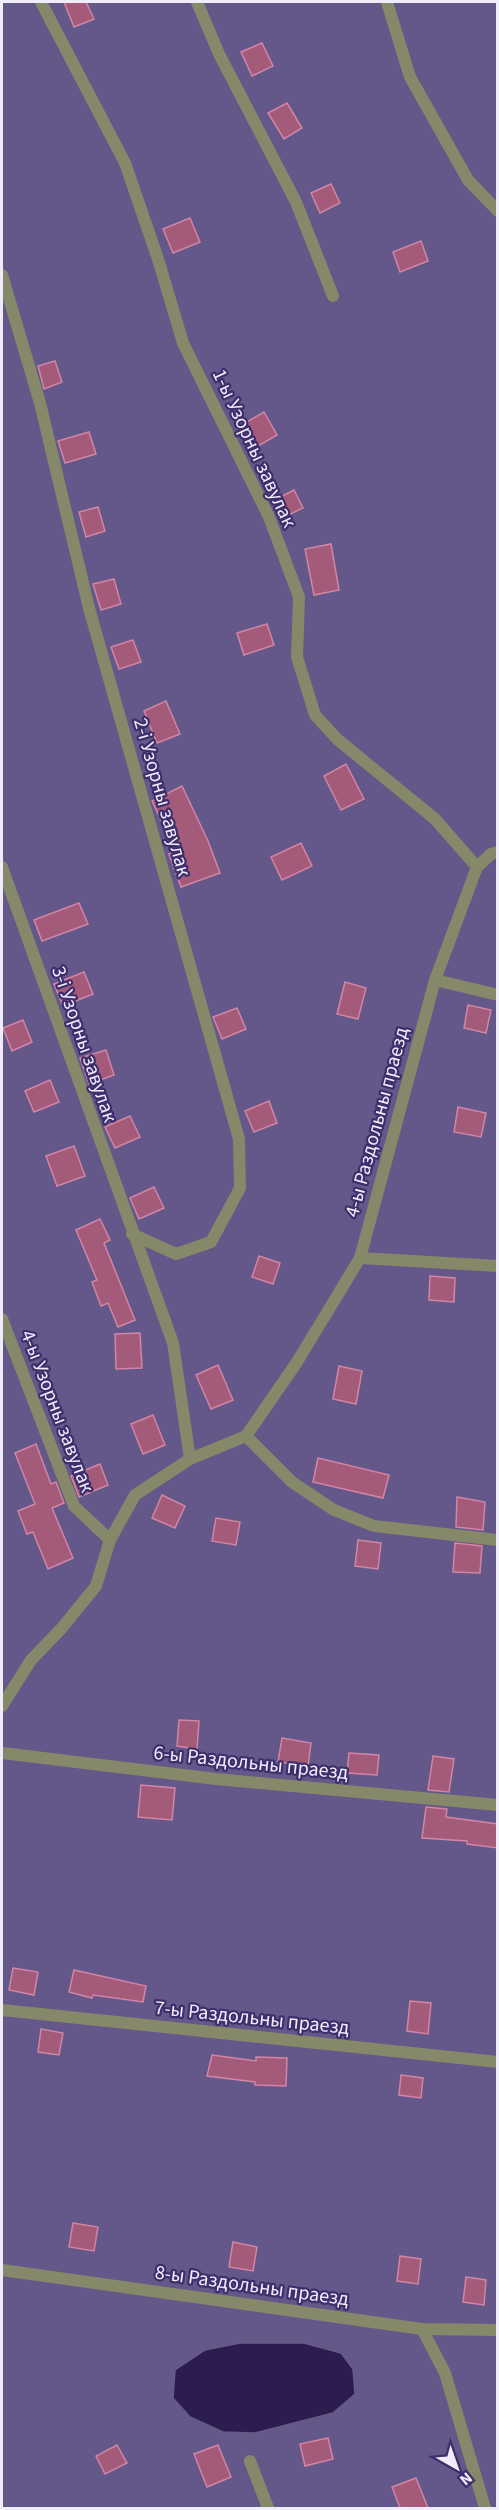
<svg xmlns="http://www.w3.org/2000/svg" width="499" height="2510" viewBox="0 0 499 2510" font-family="'Source Sans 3',sans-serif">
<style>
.green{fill:#635889}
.water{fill:#2c1c50;stroke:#665b84;stroke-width:1.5}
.building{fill:#a45b7a;stroke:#d285a5;stroke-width:1.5}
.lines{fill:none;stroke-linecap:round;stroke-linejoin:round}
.lane{stroke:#858969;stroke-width:12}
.labels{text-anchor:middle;stroke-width:4.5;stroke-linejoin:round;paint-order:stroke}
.street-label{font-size:20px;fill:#efedfc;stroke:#3f2e6c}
</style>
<rect width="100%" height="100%" fill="#4a3978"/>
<rect class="green" x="2" y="2" width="495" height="2506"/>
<path class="water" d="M 240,2343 L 304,2343 L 341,2353 L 353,2369 L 355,2394 L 333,2413 L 255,2433 L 223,2432 L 190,2417 L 173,2398 L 175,2370 L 205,2350 Z"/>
<g class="building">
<path d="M 64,2 L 86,2 L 94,19 L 74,27 Z"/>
<path d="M 262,43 L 273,66 L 252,76 L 241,52 Z"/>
<path d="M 287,103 L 302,128 L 284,139 L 268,113 Z"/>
<path d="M 331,184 L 340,203 L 320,213 L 311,193 Z"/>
<path d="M 190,218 L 200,242 L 173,253 L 163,229 Z"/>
<path d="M 421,241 L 428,261 L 400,272 L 393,252 Z"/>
<path d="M 55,361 L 62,382 L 44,389 L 38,366 Z"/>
<path d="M 264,412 L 277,435 L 251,450 L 238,427 Z"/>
<path d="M 89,432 L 96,454 L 65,463 L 58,441 Z"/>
<path d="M 294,490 L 303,508 L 280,519 L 272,501 Z"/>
<path d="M 98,507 L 105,531 L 86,537 L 79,512 Z"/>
<path d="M 331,544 L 339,590 L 314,595 L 305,549 Z"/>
<path d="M 114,579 L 121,604 L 101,610 L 93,584 Z"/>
<path d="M 267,624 L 274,645 L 244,655 L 237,633 Z"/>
<path d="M 133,640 L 141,662 L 119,669 L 111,647 Z"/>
<path d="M 166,701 L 180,734 L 157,743 L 144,711 Z"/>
<path d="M 346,764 L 364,799 L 341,810 L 324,776 Z"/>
<path d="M 182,786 L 208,841 L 220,873 L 181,887 L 169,854 L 176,851 L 152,801 Z"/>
<path d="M 301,843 L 312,866 L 282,880 L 271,857 Z"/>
<path d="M 79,903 L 88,924 L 42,941 L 34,920 Z"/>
<path d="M 84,972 L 93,994 L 63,1006 L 54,984 Z"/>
<path d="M 345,982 L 366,988 L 358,1019 L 337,1014 Z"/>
<path d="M 468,1005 L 491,1010 L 486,1033 L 464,1028 Z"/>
<path d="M 237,1008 L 246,1029 L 222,1039 L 213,1017 Z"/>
<path d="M 23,1020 L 32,1042 L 12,1051 L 3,1028 Z"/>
<path d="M 106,1050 L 114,1075 L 89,1084 L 80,1058 Z"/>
<path d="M 50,1080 L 59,1102 L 34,1112 L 25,1091 Z"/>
<path d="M 269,1101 L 277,1123 L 254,1132 L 245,1111 Z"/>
<path d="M 458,1107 L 486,1113 L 481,1137 L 454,1132 Z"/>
<path d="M 130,1116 L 140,1137 L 115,1148 L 105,1127 Z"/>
<path d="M 74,1146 L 85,1176 L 57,1186 L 46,1156 Z"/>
<path d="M 154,1187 L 164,1208 L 139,1219 L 130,1198 Z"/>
<path d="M 100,1219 L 110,1240 L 104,1243 L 135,1320 L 118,1327 L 108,1303 L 101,1306 L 92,1282 L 97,1280 L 76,1230 Z"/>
<path d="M 259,1256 L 280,1263 L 273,1284 L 252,1277 Z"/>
<path d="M 430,1276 L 455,1278 L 454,1302 L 429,1300 Z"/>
<path d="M 140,1333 L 142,1368 L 116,1369 L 115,1334 Z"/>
<path d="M 218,1365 L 233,1400 L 211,1409 L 196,1375 Z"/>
<path d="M 339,1366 L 362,1371 L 356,1404 L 333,1399 Z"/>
<path d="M 153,1415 L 165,1445 L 143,1454 L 131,1424 Z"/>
<path d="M 36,1444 L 51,1484 L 56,1482 L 64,1503 L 52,1508 L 73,1558 L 48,1569 L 33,1532 L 27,1534 L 18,1511 L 35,1504 L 15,1453 Z"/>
<path d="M 318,1458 L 389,1475 L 383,1498 L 313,1482 Z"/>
<path d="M 100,1464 L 108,1485 L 79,1497 L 71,1476 Z"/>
<path d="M 162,1495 L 185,1506 L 175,1528 L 152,1518 Z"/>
<path d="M 457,1497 L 485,1502 L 483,1530 L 456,1527 Z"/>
<path d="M 216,1518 L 240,1522 L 236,1545 L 212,1541 Z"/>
<path d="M 358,1540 L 381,1543 L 378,1569 L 355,1566 Z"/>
<path d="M 455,1543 L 482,1546 L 480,1573 L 453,1572 Z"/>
<path d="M 179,1720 L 199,1721 L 197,1749 L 177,1746 Z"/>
<path d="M 282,1738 L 311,1743 L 308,1766 L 278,1762 Z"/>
<path d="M 349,1753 L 379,1755 L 377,1775 L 347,1773 Z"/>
<path d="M 433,1756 L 454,1759 L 449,1792 L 428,1790 Z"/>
<path d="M 141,1785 L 175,1788 L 172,1820 L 138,1817 Z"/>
<path d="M 426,1807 L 447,1809 L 446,1817 L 498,1824 L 498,1848 L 467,1844 L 467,1841 L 422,1838 Z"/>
<path d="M 13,1968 L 38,1972 L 34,1995 L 9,1990 Z"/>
<path d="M 74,1970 L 146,1986 L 143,2002 L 93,1995 L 92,1998 L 69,1992 Z"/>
<path d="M 410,2001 L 431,2003 L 428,2034 L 407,2031 Z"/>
<path d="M 41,2029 L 63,2033 L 59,2055 L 38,2052 Z"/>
<path d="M 212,2055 L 256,2061 L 256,2057 L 287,2058 L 286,2086 L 255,2085 L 255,2082 L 207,2076 Z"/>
<path d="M 401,2075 L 423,2078 L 421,2098 L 399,2095 Z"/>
<path d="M 73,2223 L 98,2227 L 94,2251 L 69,2247 Z"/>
<path d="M 233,2242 L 257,2247 L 253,2271 L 229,2267 Z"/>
<path d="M 400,2256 L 421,2259 L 418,2284 L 397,2281 Z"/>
<path d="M 466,2277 L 486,2280 L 484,2305 L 463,2302 Z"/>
<path d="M 328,2438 L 333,2459 L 305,2466 L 300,2444 Z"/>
<path d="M 117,2445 L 127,2463 L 105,2474 L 96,2456 Z"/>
<path d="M 218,2445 L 231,2477 L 207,2487 L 194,2454 Z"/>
<path d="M 416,2478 L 428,2508 L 400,2508 L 392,2487 Z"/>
</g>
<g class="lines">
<g class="lane">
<path d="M 41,2 L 125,163 L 158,259 L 183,343 L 269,517 L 299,597 L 297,657 L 315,715 L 337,739 L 435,819 L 477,867"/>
<path d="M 197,2 L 219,54 L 296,202 L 333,296"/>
<path d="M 387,2 L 410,77 L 468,180 L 498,211"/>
<path d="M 2,275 L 40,403 L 89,608 L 239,1139 L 240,1188 L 211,1242 L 176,1254 L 132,1234"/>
<path d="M 2,867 L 173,1343 L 190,1459"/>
<path d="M 435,980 L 498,995"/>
<path d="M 360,1258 L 498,1266"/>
<path d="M 2,1319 L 74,1506 L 110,1540"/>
<path d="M 246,1436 L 297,1362 L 360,1258 L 435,980 L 477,867 L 491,854 L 498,852"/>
<path d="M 246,1436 L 292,1482 L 334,1510 L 374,1526 L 498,1540"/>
<path d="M 2,1706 L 31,1660 L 61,1629 L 96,1586 L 110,1540 L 135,1495 L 190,1459 L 246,1436"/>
<path d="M 2,1753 L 216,1779 L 498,1805"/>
<path d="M 2,2010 L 498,2062"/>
<path d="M 2,2270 L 422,2329 L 498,2330"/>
<path d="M 422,2329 L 445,2373 L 485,2508"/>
<path d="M 250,2461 L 268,2508"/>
</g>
</g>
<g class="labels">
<g class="street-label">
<text transform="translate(255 448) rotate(65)" y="7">1-ы Узорны завулак</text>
<text transform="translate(163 797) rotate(74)" y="7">2-і Узорны завулак</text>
<text transform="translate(85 1044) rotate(71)" y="7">3-і Узорны завулак</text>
<text transform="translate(376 1122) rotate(-75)" y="7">4-ы Раздольны праезд</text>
<text transform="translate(58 1411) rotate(69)" y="7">4-ы Узорны завулак</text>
<text transform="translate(251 1762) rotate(6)" y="7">6-ы Раздольны праезд</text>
<text transform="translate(252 2017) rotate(6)" y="7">7-ы Раздольны праезд</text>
<text transform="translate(252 2285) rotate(8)" y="7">8-ы Раздольны праезд</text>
</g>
</g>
<rect width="499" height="2510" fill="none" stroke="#efedfc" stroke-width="6"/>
<g transform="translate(457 2468) rotate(140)" stroke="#3f2e6c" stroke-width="4.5" paint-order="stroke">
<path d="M0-4.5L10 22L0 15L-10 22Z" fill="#efedfc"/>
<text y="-9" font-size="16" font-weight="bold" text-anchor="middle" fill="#efedfc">N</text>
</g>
</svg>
